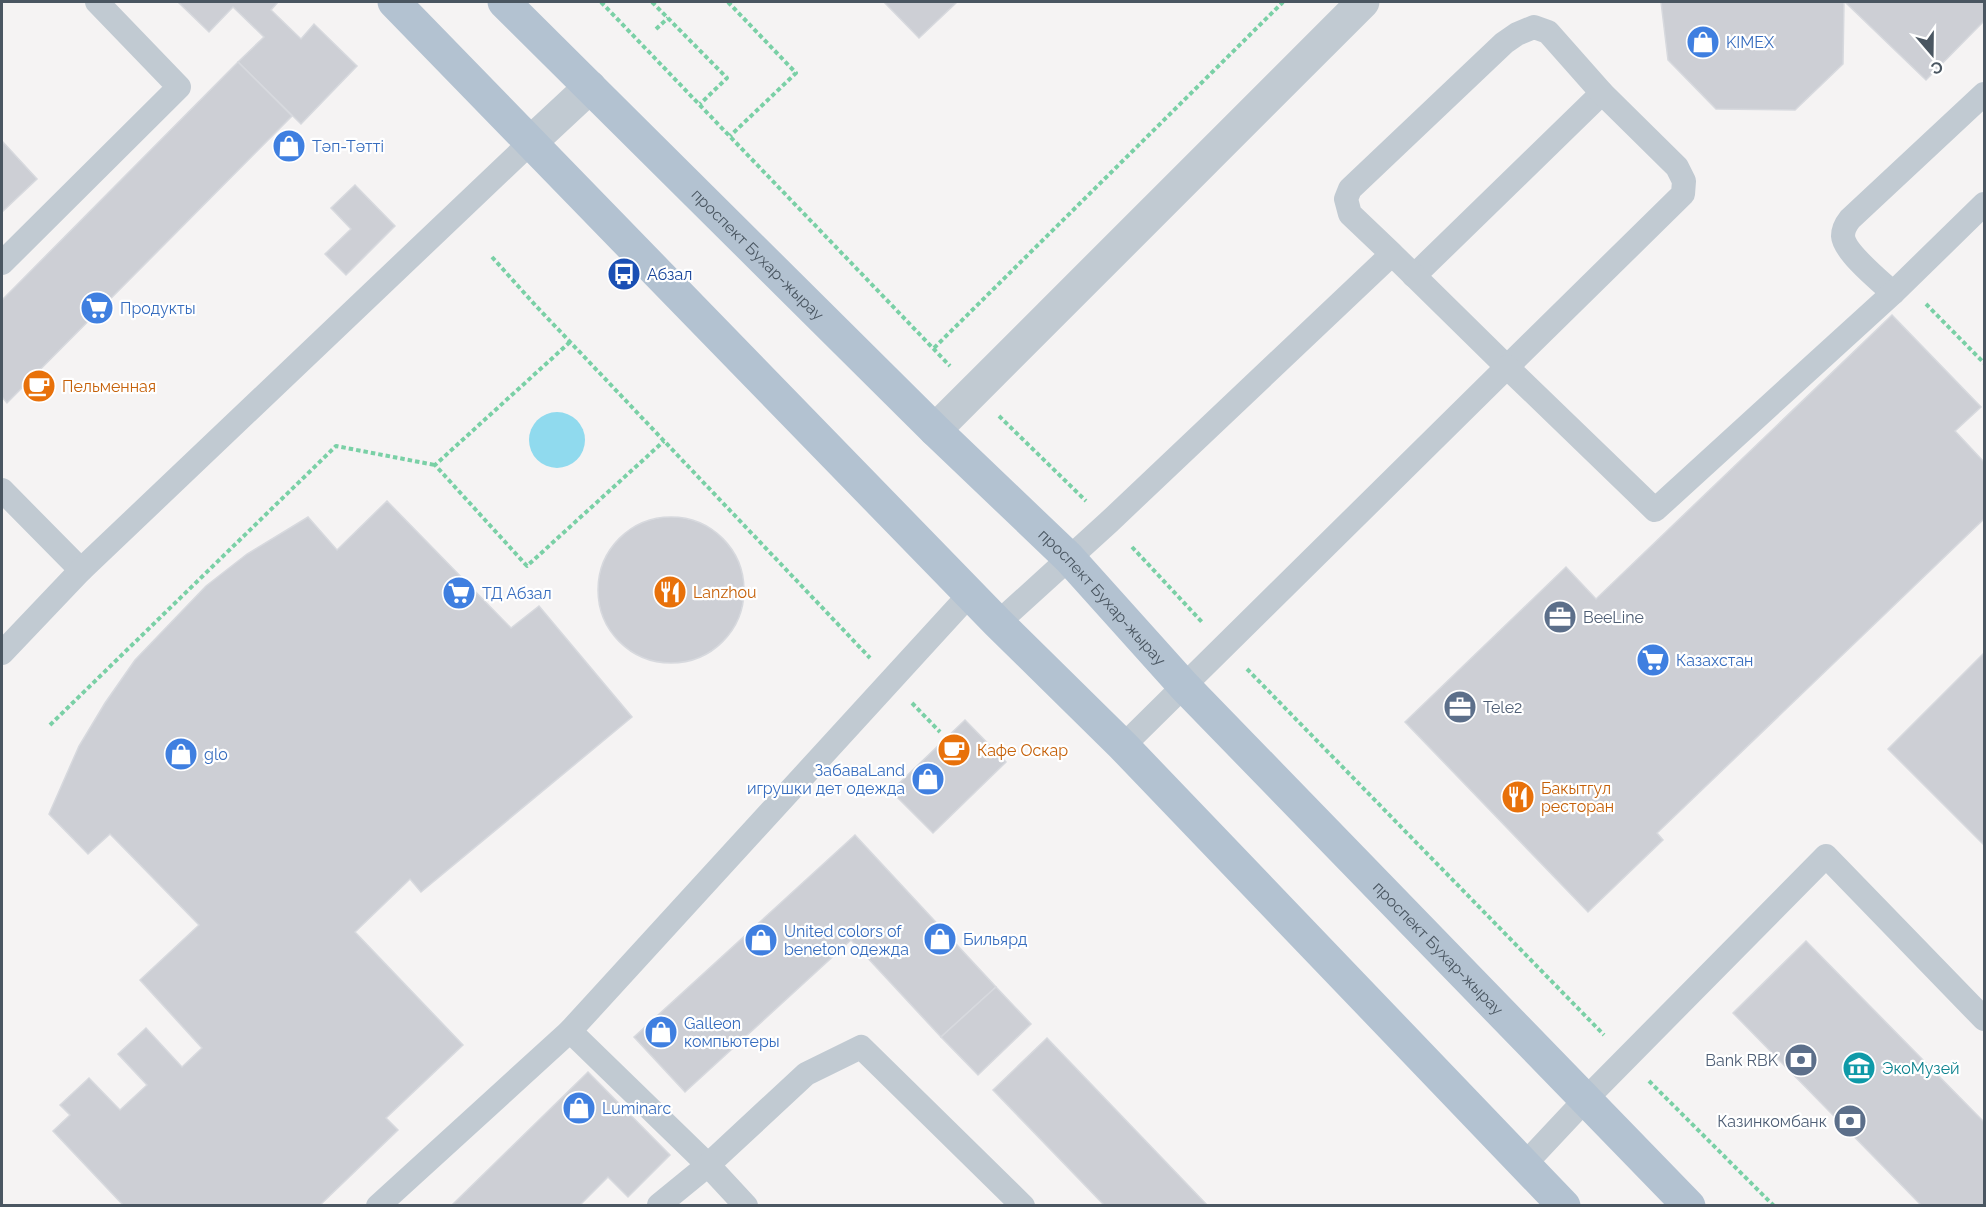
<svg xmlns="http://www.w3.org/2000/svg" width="1986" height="1207" viewBox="0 0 1986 1207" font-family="Raleway,sans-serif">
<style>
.water{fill:#90daee}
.building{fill:#cdcfd5;stroke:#d7d9de;stroke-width:1.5}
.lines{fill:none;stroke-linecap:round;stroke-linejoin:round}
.path{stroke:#7ad0a6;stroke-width:4;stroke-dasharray:4.5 3;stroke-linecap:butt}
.service{stroke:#c1cad2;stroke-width:24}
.minor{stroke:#c1cad2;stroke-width:33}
.tertiary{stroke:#c1cad2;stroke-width:33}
.primary{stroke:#b3c2d1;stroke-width:33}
.labels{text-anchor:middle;stroke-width:4.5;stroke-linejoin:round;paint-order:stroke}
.shop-label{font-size:16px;fill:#366cbe;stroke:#fff;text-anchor:start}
.street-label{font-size:16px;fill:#4a5661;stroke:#fff}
.transit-label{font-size:16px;fill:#164399;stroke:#fff;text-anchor:start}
.food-label{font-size:16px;fill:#c56008;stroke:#fff;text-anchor:start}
.service-label{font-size:16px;fill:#4e5e75;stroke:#fff;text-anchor:start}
.culture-label{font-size:16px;fill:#0d838f;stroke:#fff;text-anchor:start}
</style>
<rect width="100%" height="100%" fill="#f5f3f3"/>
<circle class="water" cx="557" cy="440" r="28"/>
<g class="building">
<path d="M 178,2 L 278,2 L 271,10 L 301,39 L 314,24 L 357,66 L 301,124 L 238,62 L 264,37 L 233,7 L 209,32 Z"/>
<path d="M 884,2 L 957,2 L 919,38 Z"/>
<path d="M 1661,2 L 1844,2 L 1843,64 L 1795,110 L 1716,109 L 1668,60 Z"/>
<path d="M 1845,2 L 1984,2 L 1984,21 L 1926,80 Z"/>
<path d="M 238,62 L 292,116 L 7,403 L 2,397 L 2,300 Z"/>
<path d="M 2,141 L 37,179 L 2,212 Z"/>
<path d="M 355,185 L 395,226 L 346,275 L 325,254 L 351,229 L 331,208 Z"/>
<path d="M 1892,315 L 1981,407 L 1955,431 L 1984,462 L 1984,519 L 1657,833 L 1663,840 L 1588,912 L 1405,722 L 1566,567 L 1596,599 Z"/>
<path d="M 387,501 L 511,628 L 539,606 L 632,717 L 421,892 L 410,879 L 355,932 L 463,1045 L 386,1118 L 398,1130 L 319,1206 L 124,1206 L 53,1131 L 70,1115 L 60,1105 L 89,1078 L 120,1110 L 147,1085 L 118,1054 L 146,1028 L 182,1067 L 202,1048 L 140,980 L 199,925 L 110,834 L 88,854 L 49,814 L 79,746 L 105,703 L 135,660 L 206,586 L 247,554 L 308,517 L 337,550 Z"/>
<circle cx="671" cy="590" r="73"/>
<path d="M 1984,653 L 1984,845 L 1888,749 Z"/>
<path d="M 965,720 L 1006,762 L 933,833 L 891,791 Z"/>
<path d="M 855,835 L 996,987 L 941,1037 L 851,940 L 685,1092 L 634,1037 Z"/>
<path d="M 1806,941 L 1984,1122 L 1984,1206 L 1922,1206 L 1733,1013 Z"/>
<path d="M 996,987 L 1031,1024 L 978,1075 L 941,1037 Z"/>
<path d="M 1047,1038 L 1208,1206 L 1105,1206 L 993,1090 Z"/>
<path d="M 588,1072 L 670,1155 L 628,1197 L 608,1177 L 579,1206 L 451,1206 Z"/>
</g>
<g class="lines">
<g class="path">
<path d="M 601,2 L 950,366"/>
<path d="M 652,2 L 727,78 L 700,104"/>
<path d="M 728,2 L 796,73 L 730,136"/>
<path d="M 656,29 L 668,18"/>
<path d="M 492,257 L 536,306 L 870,658"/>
<path d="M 1926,304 L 1984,363"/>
<path d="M 570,342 L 435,465 L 527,566 L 664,441"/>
<path d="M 934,348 L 1283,2"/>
<path d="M 999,416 L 1086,501"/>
<path d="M 1132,547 L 1202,622"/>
<path d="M 1247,669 L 1604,1035"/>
<path d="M 912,703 L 940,732"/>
<path d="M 50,725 L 336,446 L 435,465"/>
<path d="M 1649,1081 L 1774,1206"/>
</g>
<g class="service">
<path d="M 2,263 L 179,87 L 97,2"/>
<path d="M 1414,276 L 1602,93"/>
<path d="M 1893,293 C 1881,282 1844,252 1843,236 C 1843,229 1846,224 1850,219 L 1984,94"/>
<path d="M 2,490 L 81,570"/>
<path d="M 998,623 L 1109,522 L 1392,254 L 1507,367 L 1683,194 L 1684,181 L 1677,167 L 1602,93 L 1548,32 L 1534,27 L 1517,34 L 1504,43 L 1350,189 L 1346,199 L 1350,214 L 1392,254"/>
<path d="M 2,653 L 81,570 L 531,142"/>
<path d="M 1123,746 L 1507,367 L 1655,510 L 1893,293 L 1984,204"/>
<path d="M 570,1031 L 708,1165 L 806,1074 L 861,1047 L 1023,1206"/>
<path d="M 1524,1165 L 1585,1100 L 1826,856 L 1984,1019"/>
<path d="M 659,1205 L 708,1165 L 746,1206"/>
<path d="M 378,1206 L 570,1031 L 970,594"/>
</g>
<path class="minor" d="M 531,142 L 590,87"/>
<path class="tertiary" d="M 935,430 L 1363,2"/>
<g class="primary">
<path d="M 394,2 L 998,623 L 1123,746 L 1564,1206"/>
<path id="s1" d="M 504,2 L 935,430 L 1069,558 L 1184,686 L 1689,1206"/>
</g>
</g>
<defs>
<g id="shop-disc" transform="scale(1.725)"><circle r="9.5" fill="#3f7fe0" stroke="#fff"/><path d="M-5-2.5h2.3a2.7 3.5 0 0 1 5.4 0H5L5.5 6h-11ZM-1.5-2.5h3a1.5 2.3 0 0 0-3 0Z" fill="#fff"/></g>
<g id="bus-disc" transform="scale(1.725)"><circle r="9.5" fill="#1a4fb4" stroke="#fff"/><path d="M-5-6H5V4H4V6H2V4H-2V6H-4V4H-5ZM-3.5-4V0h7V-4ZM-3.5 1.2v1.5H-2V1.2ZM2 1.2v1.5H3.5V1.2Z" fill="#fff"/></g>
<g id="supermarket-disc" transform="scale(1.725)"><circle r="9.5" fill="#3f7fe0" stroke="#fff"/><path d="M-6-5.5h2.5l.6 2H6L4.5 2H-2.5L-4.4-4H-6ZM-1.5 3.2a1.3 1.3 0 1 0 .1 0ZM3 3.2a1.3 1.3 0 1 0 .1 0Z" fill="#fff"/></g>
<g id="cafe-disc" transform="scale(1.725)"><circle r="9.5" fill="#e8710a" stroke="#fff"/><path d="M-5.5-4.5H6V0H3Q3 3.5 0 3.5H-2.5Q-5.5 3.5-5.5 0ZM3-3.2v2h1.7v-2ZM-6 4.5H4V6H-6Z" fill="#fff"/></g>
<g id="restaurant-disc" transform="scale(1.725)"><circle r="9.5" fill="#e8710a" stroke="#fff"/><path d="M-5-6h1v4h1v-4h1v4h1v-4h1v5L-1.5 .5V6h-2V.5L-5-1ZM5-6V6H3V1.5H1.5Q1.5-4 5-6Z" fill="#fff"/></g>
<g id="office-disc" transform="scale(1.725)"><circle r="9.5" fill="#5c6f8a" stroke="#fff"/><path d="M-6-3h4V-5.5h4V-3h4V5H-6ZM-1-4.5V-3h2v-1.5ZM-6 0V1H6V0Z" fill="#fff"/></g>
<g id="bank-disc" transform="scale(1.725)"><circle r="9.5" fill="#5c6f8a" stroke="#fff"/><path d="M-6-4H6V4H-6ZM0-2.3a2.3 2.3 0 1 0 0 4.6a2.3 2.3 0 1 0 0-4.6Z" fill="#fff"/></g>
<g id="museum-disc" transform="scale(1.725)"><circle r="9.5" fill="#0f9aa8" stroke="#fff"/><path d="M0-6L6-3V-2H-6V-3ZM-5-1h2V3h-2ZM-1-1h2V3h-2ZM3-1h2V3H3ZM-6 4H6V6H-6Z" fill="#fff"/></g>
</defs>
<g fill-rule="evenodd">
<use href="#shop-disc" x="1703" y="42"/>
<use href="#shop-disc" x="289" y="146"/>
<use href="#bus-disc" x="624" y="274"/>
<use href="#supermarket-disc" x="97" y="308"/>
<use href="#cafe-disc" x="39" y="386"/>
<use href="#restaurant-disc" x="670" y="592"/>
<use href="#supermarket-disc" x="459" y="593"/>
<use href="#office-disc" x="1560" y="617"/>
<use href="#supermarket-disc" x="1653" y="660"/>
<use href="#office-disc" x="1460" y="707"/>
<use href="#cafe-disc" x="954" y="750"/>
<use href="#shop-disc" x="181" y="754"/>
<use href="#shop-disc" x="928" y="779"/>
<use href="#restaurant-disc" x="1518" y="797"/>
<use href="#shop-disc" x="940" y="939"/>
<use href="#shop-disc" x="761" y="940"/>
<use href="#shop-disc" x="661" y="1032"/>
<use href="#bank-disc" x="1801" y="1060"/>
<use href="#museum-disc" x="1859" y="1068"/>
<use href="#shop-disc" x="579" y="1108"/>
<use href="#bank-disc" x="1850" y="1121"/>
</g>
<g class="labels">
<g class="shop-label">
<text x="1726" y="48">KIMEX</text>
<text x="312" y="152">Тәп-Тәтті</text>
<text x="120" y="314">Продукты</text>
<text x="482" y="599">ТД Абзал</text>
<text x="1676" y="666">Казахстан</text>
<text x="204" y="760">glo</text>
<text x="905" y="776" text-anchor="end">ЗабаваLand<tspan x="905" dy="18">игрушки дет одежда</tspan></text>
<text x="784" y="937">United colors of<tspan x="784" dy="18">beneton одежда</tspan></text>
<text x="963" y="945">Бильярд</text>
<text x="684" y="1029">Galleon<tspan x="684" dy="18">компьютеры</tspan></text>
<text x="602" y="1114">Luminarc</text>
</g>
<g class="street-label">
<text dy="6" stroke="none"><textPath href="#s1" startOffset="358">проспект Бухар-жырау</textPath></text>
<text dy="6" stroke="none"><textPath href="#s1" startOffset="844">проспект Бухар-жырау</textPath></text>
<text dy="6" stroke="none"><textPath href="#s1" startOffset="1330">проспект Бухар-жырау</textPath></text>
</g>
<g class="transit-label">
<text x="647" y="280">Абзал</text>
</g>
<g class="food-label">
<text x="62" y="392">Пельменная</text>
<text x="693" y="598">Lanzhou</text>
<text x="977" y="756">Кафе Оскар</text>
<text x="1541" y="794">Бакытгул<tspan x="1541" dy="18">ресторан</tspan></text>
</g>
<g class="service-label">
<text x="1583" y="623">BeeLine</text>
<text x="1483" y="713">Tele2</text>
<text x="1778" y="1066" text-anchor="end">Bank RBK</text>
<text x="1827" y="1127" text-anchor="end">Казинкомбанк</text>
</g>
<g class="culture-label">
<text x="1882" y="1074">ЭкоМузей</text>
</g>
</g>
<rect width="1986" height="1207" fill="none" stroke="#4a5661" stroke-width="6"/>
<g transform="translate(1932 54) rotate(160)" stroke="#ffffff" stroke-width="4.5" paint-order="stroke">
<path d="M0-4.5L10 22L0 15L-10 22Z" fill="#4a5661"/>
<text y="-9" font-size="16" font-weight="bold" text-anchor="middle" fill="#4a5661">С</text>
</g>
</svg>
